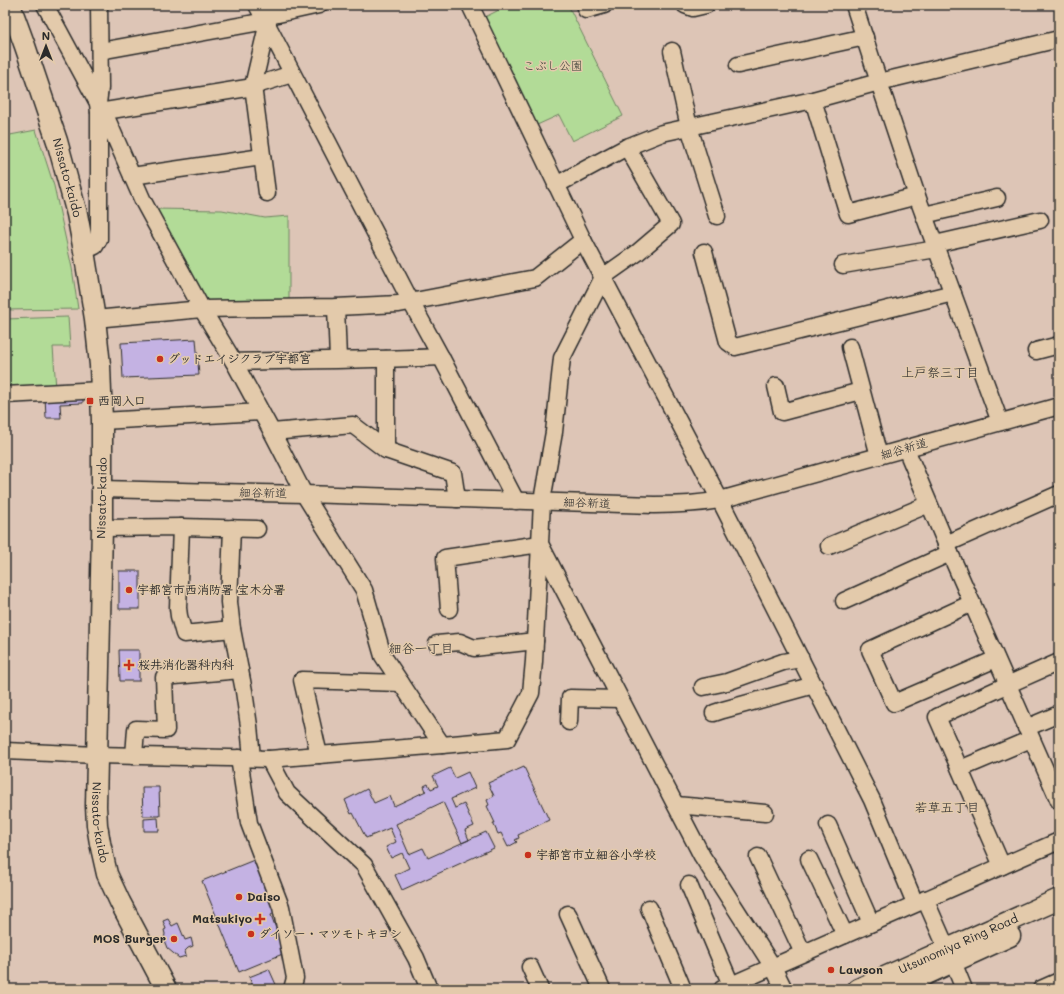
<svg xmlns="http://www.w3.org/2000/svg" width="1064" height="994" viewBox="0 0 1064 994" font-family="Mali,'Klee One',sans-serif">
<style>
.green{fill:#b2db97;stroke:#6e8361}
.building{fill:#c4b2e3;stroke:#2b2b2b}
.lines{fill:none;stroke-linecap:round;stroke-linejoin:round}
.minor-casing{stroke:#2b2b2b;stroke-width:19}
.major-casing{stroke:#2b2b2b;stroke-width:23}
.minor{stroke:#e3caab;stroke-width:16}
.major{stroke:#e3caab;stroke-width:20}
.poi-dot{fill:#c8321e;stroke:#e3caab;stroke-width:1.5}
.labels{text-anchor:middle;stroke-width:3;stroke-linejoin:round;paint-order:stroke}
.park-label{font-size:12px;fill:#383d36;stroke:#e3caab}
.street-label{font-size:12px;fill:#2b2b2b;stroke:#e3caab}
.poi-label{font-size:12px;font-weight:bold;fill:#2b2b2b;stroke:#e3caab;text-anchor:start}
.neighbourhood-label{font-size:13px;fill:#2b2b2b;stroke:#e3caab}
</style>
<rect width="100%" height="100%" fill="#ddc5b6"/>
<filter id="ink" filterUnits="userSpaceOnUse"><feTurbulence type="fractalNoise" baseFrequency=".025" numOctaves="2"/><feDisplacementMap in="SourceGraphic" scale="8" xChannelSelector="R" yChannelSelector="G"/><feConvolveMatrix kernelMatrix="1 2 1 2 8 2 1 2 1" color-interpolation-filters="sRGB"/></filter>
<g filter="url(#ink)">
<g class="green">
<path d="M 509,5 L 568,5 L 623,116 L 572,141 L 559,115 L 537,125 L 483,18 Z"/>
<path d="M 36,130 L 54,186 L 72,268 L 78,309 L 5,310 L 5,136 Z"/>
<path d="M 152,209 L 222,210 L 265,218 L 289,216 L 289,301 L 205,302 Z"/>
<path d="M 68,317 L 70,347 L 53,347 L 56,389 L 5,391 L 5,319 Z"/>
</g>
<g class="building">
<path d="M 196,339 L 199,375 L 123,378 L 121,343 Z"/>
<path d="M 83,394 L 83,403 L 60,404 L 61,418 L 46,418 L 45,395 Z"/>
<rect x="119" y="571" width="21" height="38"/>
<path d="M 119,650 L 139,650 L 139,681 L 120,681 Z"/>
<path d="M 524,767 L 549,820 L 518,835 L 519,838 L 515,840 L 517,842 L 508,847 L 501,833 L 498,834 L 493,823 L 495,823 L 487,806 L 489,805 L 487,800 L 494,796 L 488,783 Z"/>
<path d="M 450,768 L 455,778 L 468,772 L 475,788 L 451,799 L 455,808 L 464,804 L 474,826 L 465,830 L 469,840 L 462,843 L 443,802 L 396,824 L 409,854 L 423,848 L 428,858 L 486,832 L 494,848 L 402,890 L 395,875 L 409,868 L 402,853 L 391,858 L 386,847 L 396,842 L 390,828 L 366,838 L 353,813 L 351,814 L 345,800 L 367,789 L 374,803 L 390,796 L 394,806 L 426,791 L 424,786 L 428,784 L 431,789 L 438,786 L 433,776 Z"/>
<path d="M 142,787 L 159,787 L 160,816 L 143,816 Z"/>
<path d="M 158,818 L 159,831 L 144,831 L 144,819 Z"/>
<path d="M 254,860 L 276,912 L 271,915 L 285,953 L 239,972 L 202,881 Z"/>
<path d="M 168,919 L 172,926 L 178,923 L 185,940 L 191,938 L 193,946 L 188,948 L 185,951 L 186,956 L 179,958 L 167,948 L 164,940 L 165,934 L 164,930 L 166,929 L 163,921 Z"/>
<path d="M 269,969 L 278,989 L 254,989 L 249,977 Z"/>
</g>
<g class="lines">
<g class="minor-casing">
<g id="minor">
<path d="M 45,5 L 98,103 L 99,112 L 99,239 L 95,246 L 84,251"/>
<path d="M 257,5 L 411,302 L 441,357 L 516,501"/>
<path d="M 470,5 L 583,240 L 720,500 L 872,800 L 915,903"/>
<path d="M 685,5 L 693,8 L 706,5"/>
<path d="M 854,5 L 879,82 L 917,196 L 1000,422"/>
<path d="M 586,10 L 604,5"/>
<path d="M 269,16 L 319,5"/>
<path d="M 100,51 L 266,21"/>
<path d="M 672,51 L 689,127 L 717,216"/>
<path d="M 738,65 L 865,37"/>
<path d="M 813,100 L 848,214 L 917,196"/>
<path d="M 98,103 L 100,88 L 99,5"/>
<path d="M 103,110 L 143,201 L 202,309 L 234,362 L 272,432 L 304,494 L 364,590 L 383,656 L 442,745"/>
<path d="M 99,112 L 247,88 L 292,74"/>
<path d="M 627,147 L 671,224 L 637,253 L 603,277 L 562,358 L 554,432 L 542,501 L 540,544 L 702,856 L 773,967 L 784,989"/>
<path d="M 132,176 L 262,157"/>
<path d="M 556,185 L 627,147 L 662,133 L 813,100 L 879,82 L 1059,39"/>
<path d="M 267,193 L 253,86 L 272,5"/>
<path d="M 924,215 L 997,198"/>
<path d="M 935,244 L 1040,220"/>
<path d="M 704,252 L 728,342 L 735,347 L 953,293"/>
<path d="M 843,265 L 936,249"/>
<path d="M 336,307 L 338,359"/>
<path d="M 95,319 L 202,309 L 336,307 L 399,304 L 535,278 L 583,240"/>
<path d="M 850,347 L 879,456"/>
<path d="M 1036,351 L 1059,345"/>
<path d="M 386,359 L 386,450 L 453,473 L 457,499"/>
<path d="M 234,362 C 303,360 372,360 441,357"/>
<path d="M 776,386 L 782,412 L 861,391"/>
<path d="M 5,395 L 101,390"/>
<path d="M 102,421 L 261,412"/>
<path d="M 272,432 L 353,425 L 386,450"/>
<path d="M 906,449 L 950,553 L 1059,801"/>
<path d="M 102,489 L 304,494 L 654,505 C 676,505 698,504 720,500 L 1059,406"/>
<path d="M 181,527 L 178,608 L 179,616 L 184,634 L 232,629"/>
<path d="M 102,528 L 181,527 L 257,529"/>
<path d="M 232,528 L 229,602 L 232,629 L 244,691 L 249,726 L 252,758"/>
<path d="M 946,544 L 1059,494"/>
<path d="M 829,546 L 929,504"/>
<path d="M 844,601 L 950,553"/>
<path d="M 972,603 L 870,650 L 894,703 L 996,659"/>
<path d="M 437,644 L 460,642 L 474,648 L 535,641"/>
<path d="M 703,687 L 727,682 L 783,662 L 801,659"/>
<path d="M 714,713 L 723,710 L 814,685"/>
<path d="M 569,722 L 570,698 L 620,699"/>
<path d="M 1026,728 L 1059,714"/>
<path d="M 5,751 L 97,755 L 269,759 L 442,745 L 507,739 L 531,693 L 534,661 L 540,544 L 445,558 L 449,609"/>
<path d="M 319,755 L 302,680 L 401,683"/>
<path d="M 134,756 L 136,729 L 166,730 L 164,677 L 240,670"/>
<path d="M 239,758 L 249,823 L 281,907 L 295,978 L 292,989"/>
<path d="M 269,759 L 287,793 L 364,865 L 416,958 L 429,989"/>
<path d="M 960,769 L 1031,739"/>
<path d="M 676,805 L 765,813"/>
<path d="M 828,825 L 871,923"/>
<path d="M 758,857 L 803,953"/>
<path d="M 809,859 L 845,935"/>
<path d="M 1002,866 L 937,717 L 1007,685 L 1059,662"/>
<path d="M 689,885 L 731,985"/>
<path d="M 925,899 L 947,949"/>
<path d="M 649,908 L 683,989"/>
<path d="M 568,914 L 602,989"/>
<path d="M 953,962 L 964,989"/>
<path d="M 530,967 L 540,989"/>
<path d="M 722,989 L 1059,841"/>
<path d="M 1041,989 L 1059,981"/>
</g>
</g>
<g class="major-casing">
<g id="major">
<path id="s1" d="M 10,5 L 25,46 L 57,141 L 77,214 L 84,251 L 95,319 L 100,365 L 102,421 L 102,528 L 96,806 L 97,825 L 100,843 L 107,874 L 120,902 L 166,989"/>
<path id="s2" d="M 858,989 L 1059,899"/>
<path d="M 894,989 L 1010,936"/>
</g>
</g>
<use href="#minor" class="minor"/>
<use href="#major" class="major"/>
</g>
</g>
<g class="poi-dot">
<circle cx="160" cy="359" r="4"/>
<rect x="86" y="397" width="8" height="8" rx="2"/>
<circle cx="129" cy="590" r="4"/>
<path d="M127 659h4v4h4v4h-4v4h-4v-4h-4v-4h4z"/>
<circle cx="528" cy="855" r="4"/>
<circle cx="239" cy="897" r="4"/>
<path d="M258 913h4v4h4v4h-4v4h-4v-4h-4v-4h4z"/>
<circle cx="251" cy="934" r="4"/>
<circle cx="174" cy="939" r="4"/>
<circle cx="831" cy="970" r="4"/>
</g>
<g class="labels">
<g class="park-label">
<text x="553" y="70">こぶし公園</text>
</g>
<g class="street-label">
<text dy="4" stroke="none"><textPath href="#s1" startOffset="182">Nissato-kaido</textPath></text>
<text transform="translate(904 449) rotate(-16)" y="4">細谷新道</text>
<text transform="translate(263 493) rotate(1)" y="4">細谷新道</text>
<text transform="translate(102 498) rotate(-89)" y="4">Nissato-kaido</text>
<text transform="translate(587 503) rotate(2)" y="4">細谷新道</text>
<text dy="4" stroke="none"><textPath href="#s1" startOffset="830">Nissato-kaido</textPath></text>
<text dy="4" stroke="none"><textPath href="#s2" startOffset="110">Utsunomiya Ring Road</textPath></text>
</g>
<g class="poi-label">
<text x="168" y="363">グッドエイジクラブ宇都宮</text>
<text x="98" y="405">西岡入口</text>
<text x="137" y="594">宇都宮市西消防署 宝木分署</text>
<text x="138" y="669">桜井消化器科内科</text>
<text x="536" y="859">宇都宮市立細谷小学校</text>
<text x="247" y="901">Daiso</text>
<text x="252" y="923" text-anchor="end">Matsukiyo</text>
<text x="259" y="938">ダイソー・マツモトキヨシ</text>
<text x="166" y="943" text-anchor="end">MOS Burger</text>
<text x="839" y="974">Lawson</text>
</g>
<g class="neighbourhood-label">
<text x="940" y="377">上戸祭三丁目</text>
<text x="421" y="653">細谷一丁目</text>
<text x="947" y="812">若草五丁目</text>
</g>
</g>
<rect width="1064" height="994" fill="none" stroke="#e3caab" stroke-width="20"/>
<rect x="10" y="10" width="1044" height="974" fill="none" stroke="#2b2b2b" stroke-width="1.5" filter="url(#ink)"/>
<g transform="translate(46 46)" stroke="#e3caab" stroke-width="3" paint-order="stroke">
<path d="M0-3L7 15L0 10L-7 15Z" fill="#2b2b2b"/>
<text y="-6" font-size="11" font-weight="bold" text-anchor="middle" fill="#2b2b2b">N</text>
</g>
</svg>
